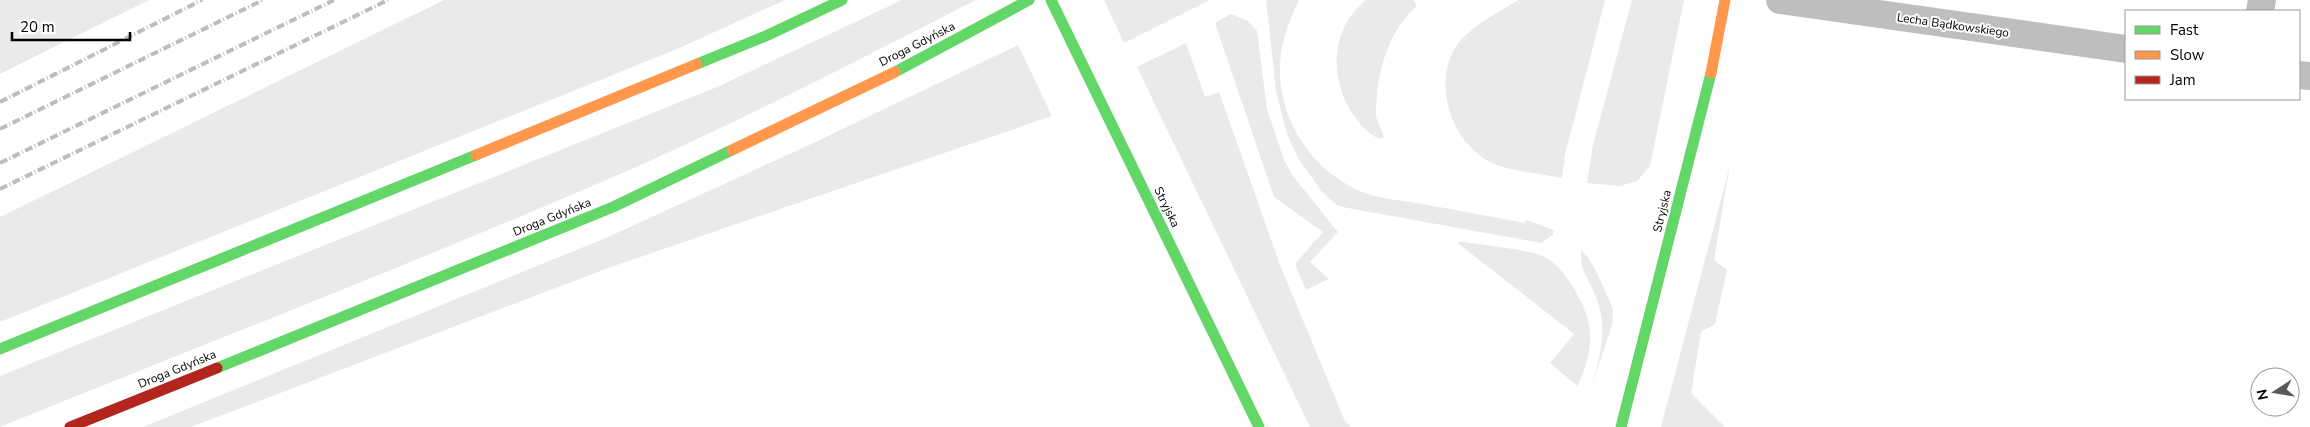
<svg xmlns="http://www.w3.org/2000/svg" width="2310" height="427" viewBox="0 0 2310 427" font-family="'Nunito Sans',sans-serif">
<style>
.green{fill:#eaeaea}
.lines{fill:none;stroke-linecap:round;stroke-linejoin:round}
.street{stroke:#bebebe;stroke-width:28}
.fast{stroke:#63d668;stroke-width:11}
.slow{stroke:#ff974d;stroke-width:11}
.jam{stroke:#b3261e;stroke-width:11}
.rail{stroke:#bdbdbd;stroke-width:4;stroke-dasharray:8 2.5 1 2.5;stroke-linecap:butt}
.labels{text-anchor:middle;stroke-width:4;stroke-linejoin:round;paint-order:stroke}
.street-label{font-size:12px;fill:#000;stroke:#fff}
</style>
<rect width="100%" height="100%" fill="#fff"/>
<g class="green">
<path d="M 0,0 L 149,0 L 0,74 Z"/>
<path d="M 444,0 L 785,0 L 677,49 L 0,322 L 0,217 Z"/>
<path d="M 902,0 L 976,0 C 858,60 741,121 620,174 C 415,263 207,343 0,427 L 0,376 L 717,87 Z"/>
<path d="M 1104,0 L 1210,0 L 1124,43 Z"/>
<path d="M 1266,0 L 1299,0 C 1291,17 1284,34 1281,54 C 1273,114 1311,174 1368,194 C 1383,199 1400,200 1416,203 C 1452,209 1488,216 1524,223 L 1526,220 L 1554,230 L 1553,235 L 1541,243 L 1353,209 L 1338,206 L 1322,192 L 1298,158 L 1287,134 L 1276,91 Z"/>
<path d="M 1366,0 L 1413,0 L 1417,6 C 1391,29 1380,62 1377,96 C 1377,102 1375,110 1376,116 C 1378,123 1382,130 1384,137 L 1382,139 C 1372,138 1364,128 1358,121 C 1329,85 1328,30 1366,0 Z"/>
<path d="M 1518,0 L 1605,0 L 1565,155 L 1562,178 C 1541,174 1519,172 1499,166 C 1452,150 1429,81 1459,42 C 1474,24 1500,12 1518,0 Z"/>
<path d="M 1632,0 L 1684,0 L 1650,166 L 1637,181 L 1620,186 L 1587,183 L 1593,145 Z"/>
<path d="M 1231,14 L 1248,21 L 1257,31 L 1267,109 L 1284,160 L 1293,176 L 1338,232 L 1310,262 L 1329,279 L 1306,290 L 1295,264 L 1323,232 L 1274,197 L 1215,23 Z"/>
<path d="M 1186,43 L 1205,97 L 1219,92 L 1280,265 L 1344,419 L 1351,427 L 1310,427 L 1137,67 Z"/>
<path d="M 1018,45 L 1052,116 L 608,268 L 191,427 L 143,427 L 608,237 L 807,146 Z"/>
<path d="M 1730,165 L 1714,260 L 1727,270 L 1715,324 L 1701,332 L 1691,393 L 1725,427 L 1661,427 Z"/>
<path d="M 1459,241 C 1478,245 1530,249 1545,257 C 1566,268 1588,308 1590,331 C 1592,347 1585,372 1577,386 L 1550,363 L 1574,334 L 1459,244 Z"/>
<path d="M 1581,251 L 1588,257 L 1596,271 L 1613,309 L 1612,325 L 1590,391 C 1600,359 1609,327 1595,295 C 1588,276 1580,272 1581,251 Z"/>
</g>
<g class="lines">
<g class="street">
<path d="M 1780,0 L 2126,49"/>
<path d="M 2260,11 L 2262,0"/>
<path d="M 2299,75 L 2310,76"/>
</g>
<g class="fast">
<path d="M 1051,0 L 1259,427"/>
<path d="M 697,64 L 768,35 L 842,0"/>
<path d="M 895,72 L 1029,0"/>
<path d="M 0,349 L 476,155"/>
<path d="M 217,368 L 613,207 L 732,150"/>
<path d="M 1621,427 L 1711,73"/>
</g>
<g class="slow">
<path d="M 1711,73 L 1725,0"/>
<path d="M 732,150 L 895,72"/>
<path d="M 476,155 L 697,64"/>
</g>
<path class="jam" d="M 70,427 L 217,368"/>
<g class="rail">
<path d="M 0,102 L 202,0"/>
<path d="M 0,129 L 263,0"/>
<path d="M 0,163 L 334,0"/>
<path d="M 0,189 L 388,0"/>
</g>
</g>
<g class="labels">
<g class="street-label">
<text transform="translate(1953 25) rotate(8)" y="4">Lecha Bądkowskiego</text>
<text transform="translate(917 44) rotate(-27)" y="4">Droga Gdyńska</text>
<text transform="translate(1167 207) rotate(64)" y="4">Stryjska</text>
<text transform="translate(1662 211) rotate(-76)" y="4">Stryjska</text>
<text transform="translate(552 217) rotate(-22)" y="4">Droga Gdyńska</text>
<text transform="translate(177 369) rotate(-22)" y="4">Droga Gdyńska</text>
</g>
</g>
<rect x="2125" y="10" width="175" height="90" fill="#ffffff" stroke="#999999"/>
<rect x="2135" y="26" width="25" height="8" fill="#63d668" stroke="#999999"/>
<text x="2170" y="35" font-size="15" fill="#000000">Fast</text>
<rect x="2135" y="51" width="25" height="8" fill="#ff974d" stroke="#999999"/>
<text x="2170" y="60" font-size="15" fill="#000000">Slow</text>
<rect x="2135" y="76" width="25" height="8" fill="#b3261e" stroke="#999999"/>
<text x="2170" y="85" font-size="15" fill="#000000">Jam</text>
<g transform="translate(2275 392) rotate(258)"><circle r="24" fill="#ffffff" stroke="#999999"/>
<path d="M0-4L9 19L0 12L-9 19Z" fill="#595959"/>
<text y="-8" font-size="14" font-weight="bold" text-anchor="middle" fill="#000000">N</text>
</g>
<path d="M12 32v8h118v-8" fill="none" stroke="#000000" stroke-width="2.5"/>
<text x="20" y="32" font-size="15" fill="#000000" stroke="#ffffff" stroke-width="4" paint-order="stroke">20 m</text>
</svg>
